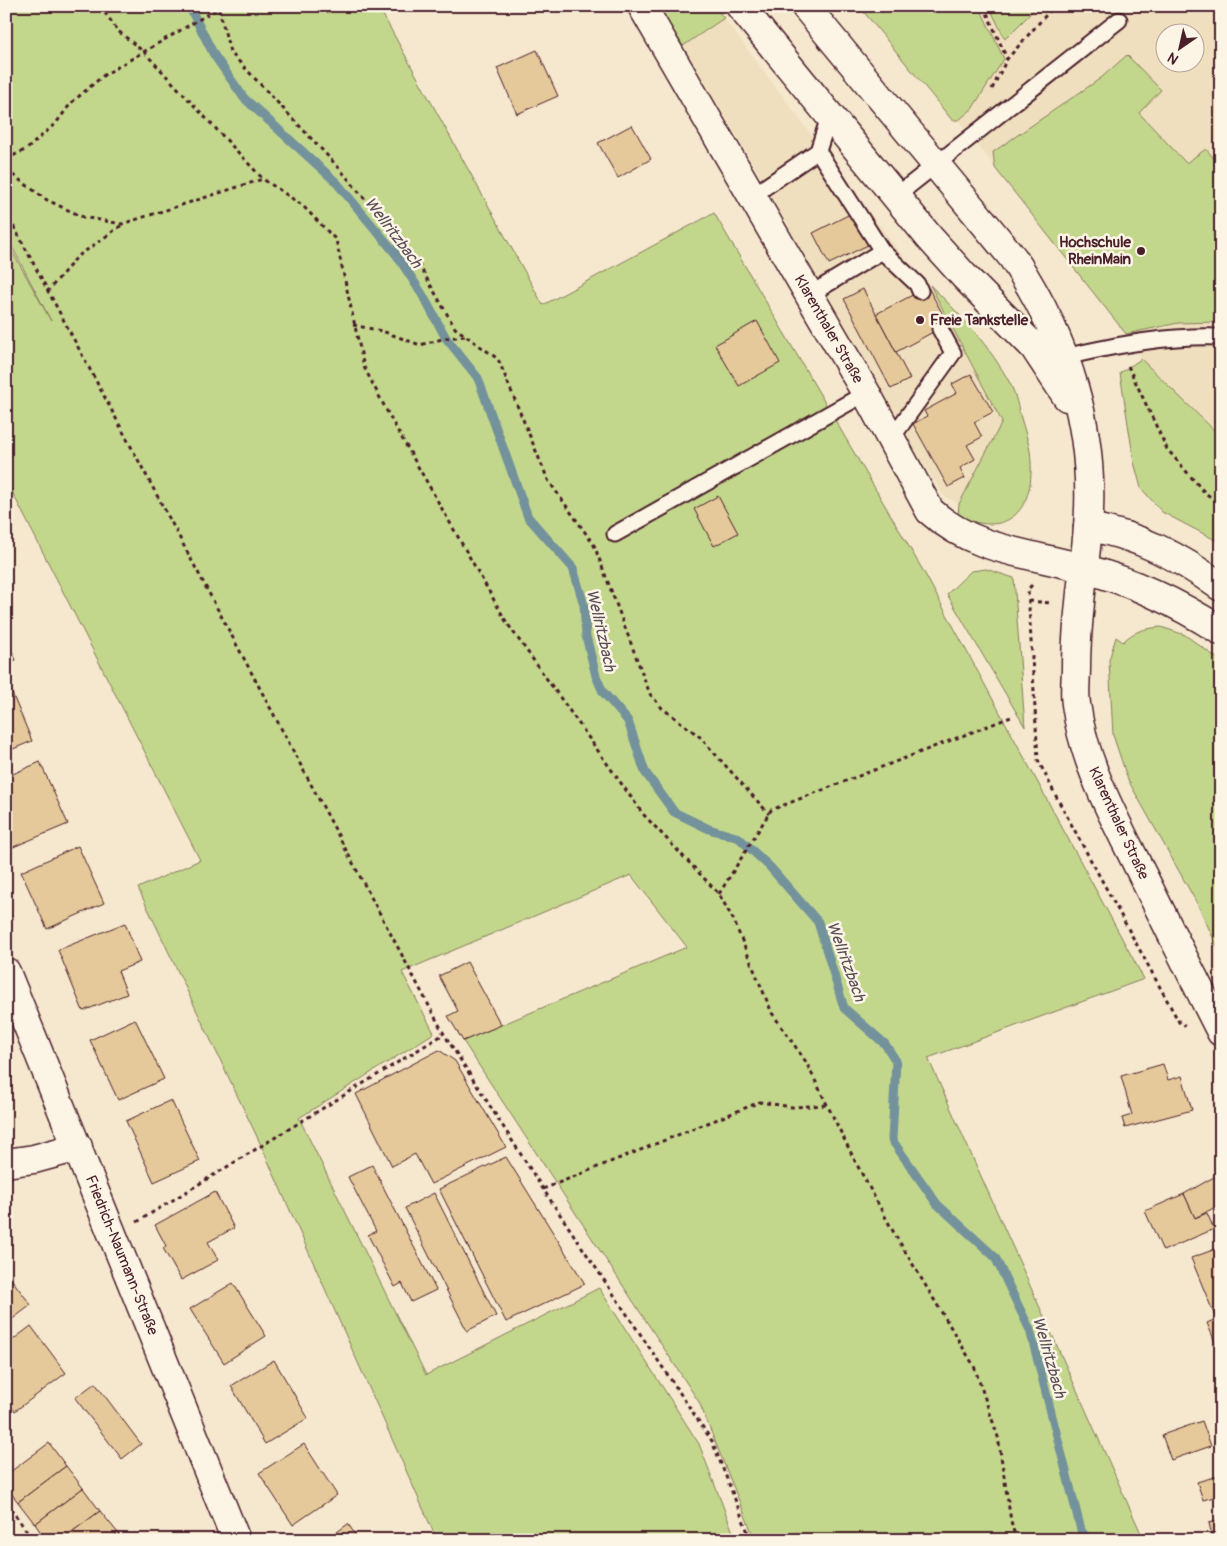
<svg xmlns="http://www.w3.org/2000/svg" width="1227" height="1546" viewBox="0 0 1227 1546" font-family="Pangolin,sans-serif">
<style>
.built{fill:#f0dfbe;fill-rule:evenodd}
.green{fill:#c3d78c;stroke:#867b5c}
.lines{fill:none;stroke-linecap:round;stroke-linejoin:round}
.stream{stroke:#73929c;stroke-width:9}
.building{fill:#e5c99a;stroke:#4a1f2b}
.service-casing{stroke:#4a1f2b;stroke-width:19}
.minor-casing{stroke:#4a1f2b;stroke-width:31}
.tertiary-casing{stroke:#4a1f2b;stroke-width:31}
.secondary-casing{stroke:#4a1f2b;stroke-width:31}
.path{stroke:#4a1f2b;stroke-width:3;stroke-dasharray:4 4;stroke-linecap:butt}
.service{stroke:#fcf5e5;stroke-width:15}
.minor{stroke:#fcf5e5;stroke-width:28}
.tertiary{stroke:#fcf5e5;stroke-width:28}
.secondary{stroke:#fcf5e5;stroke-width:28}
.poi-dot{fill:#4a1f2b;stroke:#fcf5e5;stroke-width:2}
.labels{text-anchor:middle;stroke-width:5;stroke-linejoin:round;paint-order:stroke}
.poi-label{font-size:15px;font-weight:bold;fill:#4a1f2b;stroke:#fcf5e5;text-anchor:end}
.street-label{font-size:15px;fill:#4a1f2b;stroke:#fcf5e5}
.water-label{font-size:16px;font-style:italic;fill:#5b4f5a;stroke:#fcf5e5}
</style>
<rect width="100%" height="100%" fill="#f5e8ce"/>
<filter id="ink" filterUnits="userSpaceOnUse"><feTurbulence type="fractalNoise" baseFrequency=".02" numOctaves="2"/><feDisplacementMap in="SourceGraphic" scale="10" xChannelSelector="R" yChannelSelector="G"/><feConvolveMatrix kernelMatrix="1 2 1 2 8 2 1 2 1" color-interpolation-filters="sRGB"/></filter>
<g filter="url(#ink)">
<g class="built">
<path d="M 859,6 L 1221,6 L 1221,437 L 1141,359 L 1126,334 L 959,121 L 952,120 ZM 1164,32 L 1194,32 L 1194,62 L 1164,62 Z"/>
<path d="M 724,18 L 897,249 L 930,285 L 1002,422 L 959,504 L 944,496 L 918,456 L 758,173 L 683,46 Z"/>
</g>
<g class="green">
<path d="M 6,6 L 378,6 L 543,305 L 714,213 L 925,574 L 1144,979 L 928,1058 L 1144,1540 L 755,1540 L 699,1402 L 463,1041 L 687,947 L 631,875 L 402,972 L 434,1033 L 299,1118 L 426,1375 L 599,1288 L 699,1444 L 736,1540 L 437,1540 L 260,1143 L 138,888 L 200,860 L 6,480 L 6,372 L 9,370 L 6,364 L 6,240 L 51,321 L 6,235 Z"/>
<path d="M 658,6 L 714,6 L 724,18 L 683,46 Z"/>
<path d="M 859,6 L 979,6 L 1004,59 L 972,109 L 959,120 L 952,120 Z"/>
<path d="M 989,6 L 1038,6 L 1005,39 Z"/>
<path d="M 1127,55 L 1161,90 L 1139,113 L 1186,163 L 1206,149 L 1221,167 L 1221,322 L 1178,323 L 1126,334 L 995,168 L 993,152 L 1101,78 Z"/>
<path d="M 930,285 C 961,315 990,346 1011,385 C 1016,395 1018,408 1021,418 C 1024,429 1028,440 1030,451 C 1037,504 1013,541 958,516 L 959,504 L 1002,422 Z"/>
<path d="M 1141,359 L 1221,437 L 1221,543 L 1162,512 L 1141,488 L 1134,462 L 1120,373 Z"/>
<path d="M 986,569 L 1014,578 L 1025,727 L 947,594 L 971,571 Z"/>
<path d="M 1161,627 L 1185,635 L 1221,661 L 1221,955 L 1199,907 L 1128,780 L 1113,735 L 1109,660 L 1116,637 L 1123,642 C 1135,630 1144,629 1161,627 Z"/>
</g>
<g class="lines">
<path class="stream" d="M 189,6 L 214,55 L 244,98 L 336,182 L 396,254 L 422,294 L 446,338 L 478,378 L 528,517 L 573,568 L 584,605 L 586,636 L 596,676 L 603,692 L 628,721 L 645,772 L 674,812 L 709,829 L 739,838 L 770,867 L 818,922 L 844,1008 L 885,1044 L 896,1061 L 892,1140 L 937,1204 L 995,1257 L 1030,1330 L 1081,1530 L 1088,1540"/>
</g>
<g class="building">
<path d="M 537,50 L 558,96 L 517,114 L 497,68 Z"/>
<path d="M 632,125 L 651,159 L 618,178 L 598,143 Z"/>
<path d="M 852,213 L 868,245 L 829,264 L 813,233 Z"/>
<path d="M 928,287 L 948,324 L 896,352 L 876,314 Z"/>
<path d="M 863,289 L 910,379 L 891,389 L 844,299 Z"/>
<path d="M 757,321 L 780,363 L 739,386 L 715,345 Z"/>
<path d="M 971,374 L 993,412 L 974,422 L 982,437 L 967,445 L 975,459 L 960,468 L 965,478 L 948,487 L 913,424 L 927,416 L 924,411 L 957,393 L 952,384 Z"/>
<path d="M 718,496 L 738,533 L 714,546 L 694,509 Z"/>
<path d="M 6,638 L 16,660 L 6,664 Z"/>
<path d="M 9,686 L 32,741 L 6,752 L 6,687 Z"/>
<path d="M 40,762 L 68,824 L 11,848 L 6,837 L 6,777 Z"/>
<path d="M 78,846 L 104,903 L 47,929 L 21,872 Z"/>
<path d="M 125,923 L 140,962 L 118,971 L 127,994 L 83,1011 L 58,950 Z"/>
<path d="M 467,962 L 501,1025 L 463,1041 L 448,1016 L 458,1011 L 439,976 Z"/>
<path d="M 135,1019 L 164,1079 L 118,1100 L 90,1040 Z"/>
<path d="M 439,1050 L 455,1061 L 506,1147 L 431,1184 L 415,1154 L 392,1166 L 356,1094 Z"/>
<path d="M 1163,1064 L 1168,1080 L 1182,1076 L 1192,1110 L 1125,1128 L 1122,1118 L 1132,1115 L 1121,1076 Z"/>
<path d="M 171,1100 L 200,1161 L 154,1182 L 126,1121 Z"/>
<path d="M 506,1157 L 585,1284 L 506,1322 L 439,1189 Z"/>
<path d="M 372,1165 L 436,1290 L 411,1302 L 402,1283 L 395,1287 L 368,1235 L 376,1231 L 348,1177 Z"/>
<path d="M 1221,1173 L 1221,1204 L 1195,1218 L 1184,1194 Z"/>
<path d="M 215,1192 L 234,1228 L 208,1242 L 218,1260 L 181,1280 L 163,1248 L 166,1246 L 155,1225 Z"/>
<path d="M 434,1193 L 496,1316 L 467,1331 L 405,1208 Z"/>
<path d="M 1184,1194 L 1195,1218 L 1207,1213 L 1214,1229 L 1163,1251 L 1145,1211 Z"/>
<path d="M 1221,1247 L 1221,1348 L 1218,1349 L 1207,1323 L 1216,1319 L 1191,1258 Z"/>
<path d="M 6,1272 L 31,1305 L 6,1324 Z"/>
<path d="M 233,1283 L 266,1336 L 224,1363 L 190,1309 Z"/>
<path d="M 31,1326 L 66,1373 L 15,1411 L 6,1400 L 6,1345 Z"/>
<path d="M 274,1360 L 308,1418 L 265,1444 L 231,1386 Z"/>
<path d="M 95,1383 L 141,1444 L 122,1459 L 75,1398 Z"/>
<path d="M 1202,1421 L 1211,1446 L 1171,1460 L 1162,1435 Z"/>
<path d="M 49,1443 L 66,1466 L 18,1502 L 6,1487 L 6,1475 Z"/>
<path d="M 304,1444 L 337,1495 L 293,1525 L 259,1473 Z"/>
<path d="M 66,1466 L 83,1488 L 35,1524 L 18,1502 Z"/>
<path d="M 1221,1475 L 1221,1495 L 1203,1500 L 1197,1482 Z"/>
<path d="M 83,1488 L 100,1511 L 61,1540 L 46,1540 L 35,1524 Z"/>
<path d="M 100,1511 L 118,1533 L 109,1540 L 61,1540 Z"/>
<path d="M 1221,1520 L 1221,1540 L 1213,1540 L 1209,1523 Z"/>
<path d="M 348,1524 L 359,1540 L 326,1540 Z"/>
<path d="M 118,1533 L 123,1540 L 109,1540 Z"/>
</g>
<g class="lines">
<g class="service-casing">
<g id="service">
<path d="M 752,196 L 818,151 L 829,117"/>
<path d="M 896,196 L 1119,20"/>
<path d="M 882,251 L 917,284 L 920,291"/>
<path d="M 809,295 L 882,251 L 818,151"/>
<path d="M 1065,357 C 1116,345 1168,335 1221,337"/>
<path d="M 891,439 L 953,353 L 940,329"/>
<path d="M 615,534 L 866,393"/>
</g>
</g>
<g class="minor-casing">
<g id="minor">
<path d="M 642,6 L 866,393 L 930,511 C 973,550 1028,553 1082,568 C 1131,581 1178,603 1221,631"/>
<path d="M 1088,527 C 1138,535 1180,557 1221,587"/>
<path d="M 6,1163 L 34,1159 L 78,1147"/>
</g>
</g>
<g class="tertiary-casing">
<path id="tertiary" d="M 6,972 L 236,1540"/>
</g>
<g class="secondary-casing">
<g id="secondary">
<path d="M 740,6 L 929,237 L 964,276 L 1034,347 L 1067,397"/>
<path d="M 805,6 L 1013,258 C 1067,341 1096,427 1088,527 C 1084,574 1076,620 1076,667 C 1076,679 1074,692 1076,704 C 1084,763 1112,814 1138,866 C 1165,921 1193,977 1221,1032"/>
</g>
</g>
<g class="path">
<path d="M 100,6 L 118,31 L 144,52 L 263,179 L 302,205 L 336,240 L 364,367 L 391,419 L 507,623 L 643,814 L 719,894 L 733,919 L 772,1013 L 806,1062 L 856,1163 L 894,1233 L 974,1366 L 998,1437 L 1011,1521 L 1016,1540"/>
<path d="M 984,6 L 1007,59"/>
<path d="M 219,9 L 230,52 L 339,168 L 418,263 L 455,328 L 498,359 L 548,480 L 594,545 L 650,694 L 662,708 L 699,736 L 769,814"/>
<path d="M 992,89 L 1007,59 L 1054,6"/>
<path d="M 6,159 L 27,149 L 57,122 L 71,103 L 104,75 L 222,6"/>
<path d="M 6,170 L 47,200 L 83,217 L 122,224 L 263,179"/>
<path d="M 6,212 L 444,1034 L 543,1189 L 712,1441 L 751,1540"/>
<path d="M 47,292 L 77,257 L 122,225"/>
<path d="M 353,325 L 382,331 L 420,345 L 446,338 L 466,336"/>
<path d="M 1128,366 L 1167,449 L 1205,493 L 1221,504"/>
<path d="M 1032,585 L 1028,589 L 1038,760 L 1057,798 L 1180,1024 L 1185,1025"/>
<path d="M 1029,601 L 1051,603"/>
<path d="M 719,894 L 771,810 L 1011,717"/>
<path d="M 543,1189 L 760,1102 L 792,1107 L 826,1105"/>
<path d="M 137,1222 L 444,1034"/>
<path d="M 6,1502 L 33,1540"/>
</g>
<use href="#service" class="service"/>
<use href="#minor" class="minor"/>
<use href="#tertiary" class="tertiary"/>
<use href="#secondary" class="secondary"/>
</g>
</g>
<g class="poi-dot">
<circle cx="1141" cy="251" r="5"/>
<circle cx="920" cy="320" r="5"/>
</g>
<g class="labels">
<g class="poi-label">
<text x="1131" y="247">Hochschule<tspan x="1131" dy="17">RheinMain</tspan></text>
<text x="930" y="325" text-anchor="start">Freie Tankstelle</text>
</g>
<g class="street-label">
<text transform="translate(829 329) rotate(60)" y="5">Klarenthaler Straße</text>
<text transform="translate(1119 823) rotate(65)" y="5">Klarenthaler Straße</text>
<text transform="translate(122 1255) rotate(68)" y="5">Friedrich-Naumann-Straße</text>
</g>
<g class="water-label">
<text transform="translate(394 232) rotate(53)" y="6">Wellritzbach</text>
<text transform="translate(602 630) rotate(77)" y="6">Wellritzbach</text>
<text transform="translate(847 961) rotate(70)" y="6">Wellritzbach</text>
<text transform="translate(1050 1357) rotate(74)" y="6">Wellritzbach</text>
</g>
</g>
<rect width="1227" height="1546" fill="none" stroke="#fcf5e5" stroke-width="25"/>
<rect x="12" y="12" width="1202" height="1521" fill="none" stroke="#4a1f2b" stroke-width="2" filter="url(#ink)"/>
<g transform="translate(1180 48) rotate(214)"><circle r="24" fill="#fcf5e5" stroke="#b59f9b"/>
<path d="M0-4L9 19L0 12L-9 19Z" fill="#4a1f2b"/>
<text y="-8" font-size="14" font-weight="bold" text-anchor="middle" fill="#4a1f2b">N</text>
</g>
</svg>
